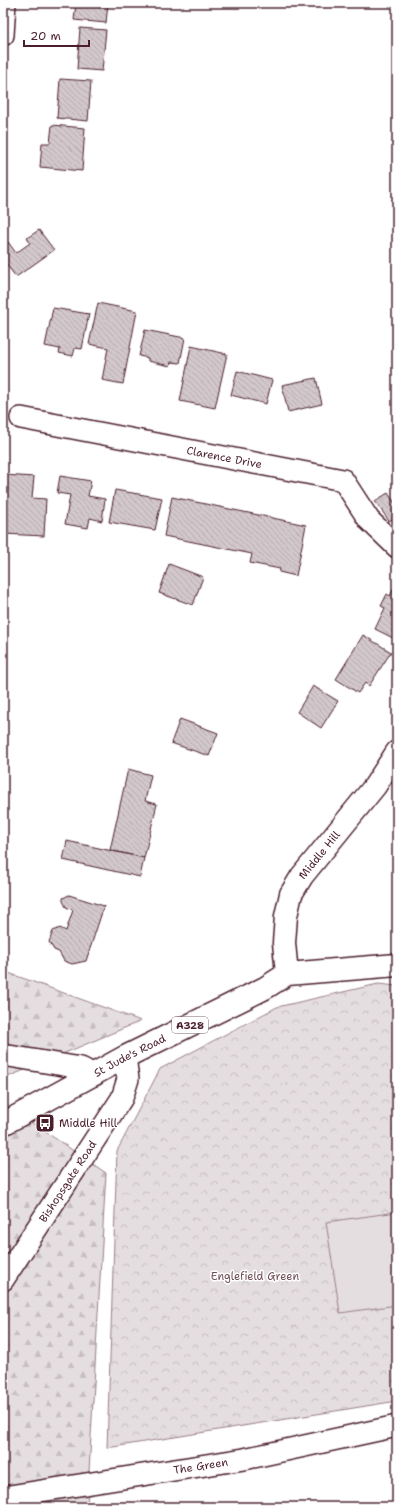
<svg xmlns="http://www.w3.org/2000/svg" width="400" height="1510" viewBox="0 0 400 1510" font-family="'Shantell Sans',sans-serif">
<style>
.forest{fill:url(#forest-firs);stroke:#987e86}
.park{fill:url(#park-crowns);stroke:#987e86}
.garden{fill:#e5dee0;stroke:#987e86}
.building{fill:url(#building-back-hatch);stroke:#4a1f2b}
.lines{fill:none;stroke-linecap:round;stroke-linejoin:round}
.street-casing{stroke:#4a1f2b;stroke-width:24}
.secondary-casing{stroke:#4a1f2b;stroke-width:25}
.primary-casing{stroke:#4a1f2b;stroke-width:25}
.street{stroke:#fff;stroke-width:21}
.secondary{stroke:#fff;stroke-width:22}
.primary{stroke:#fff;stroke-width:22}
.labels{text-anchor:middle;stroke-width:3;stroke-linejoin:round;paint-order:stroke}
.shield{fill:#fff;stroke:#80626b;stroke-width:1}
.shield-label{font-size:10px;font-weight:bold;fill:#4a1f2b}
.street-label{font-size:11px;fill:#4a1f2b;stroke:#fff}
.poi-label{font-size:11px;fill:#4a1f2b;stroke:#fff;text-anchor:start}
.park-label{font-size:11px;fill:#714f58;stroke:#fff}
</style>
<defs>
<pattern id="forest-firs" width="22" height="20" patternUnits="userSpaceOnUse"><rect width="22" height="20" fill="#e5dee0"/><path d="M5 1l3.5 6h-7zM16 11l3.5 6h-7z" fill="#c6bec0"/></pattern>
<pattern id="park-crowns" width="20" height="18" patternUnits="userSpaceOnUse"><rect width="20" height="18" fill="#e5dee0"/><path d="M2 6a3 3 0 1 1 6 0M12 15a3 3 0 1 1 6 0" fill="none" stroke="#c6bec0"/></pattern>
<pattern id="building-back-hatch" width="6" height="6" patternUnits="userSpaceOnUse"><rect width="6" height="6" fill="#d2c7cb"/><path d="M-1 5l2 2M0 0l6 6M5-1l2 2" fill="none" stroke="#b6aaae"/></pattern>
</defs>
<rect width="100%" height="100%" fill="#fff"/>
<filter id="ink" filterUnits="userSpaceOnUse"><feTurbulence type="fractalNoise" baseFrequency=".025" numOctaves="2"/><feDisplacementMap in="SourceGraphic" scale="8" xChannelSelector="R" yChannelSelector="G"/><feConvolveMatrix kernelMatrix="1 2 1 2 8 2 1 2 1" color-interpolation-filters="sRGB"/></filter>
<g filter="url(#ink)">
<g class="forest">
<path d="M 3,971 L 141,1021 L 3,1079 Z"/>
<path d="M 3,1103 L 106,1173 L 87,1507 L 3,1507 Z"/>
</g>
<path class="park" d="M 378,984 L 397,986 L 397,1401 L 107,1448 L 117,1151 L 160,1069 L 277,1007 Z"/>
<path class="garden" d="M 397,1212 L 397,1305 L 340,1313 L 326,1222 Z"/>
<g class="building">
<path d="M 76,3 L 108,3 L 106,23 L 74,20 Z"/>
<path d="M 80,28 L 106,30 L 102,71 L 77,69 Z"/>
<path d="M 60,79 L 91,81 L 88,121 L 57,118 Z"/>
<path d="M 52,125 L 85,128 L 82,171 L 40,167 L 42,143 L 50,143 Z"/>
<path d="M 39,230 L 54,250 L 16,277 L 3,260 L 3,245 L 8,242 L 16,253 L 30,243 L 27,238 Z"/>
<path d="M 98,303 L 137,311 L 123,384 L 102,380 L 108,348 L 89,344 Z"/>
<path d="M 53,308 L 89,314 L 82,349 L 75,348 L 73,356 L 59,353 L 60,349 L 45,346 Z"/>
<path d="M 145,330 L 185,338 L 180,363 L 171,362 L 170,366 L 148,361 L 148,358 L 139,356 Z"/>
<path d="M 191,346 L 227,354 L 215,408 L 180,401 Z"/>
<path d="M 237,371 L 272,380 L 266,404 L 231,395 Z"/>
<path d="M 316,378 L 322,404 L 288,412 L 282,385 Z"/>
<path d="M 4,475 L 34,477 L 32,498 L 46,499 L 44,536 L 3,534 Z"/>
<path d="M 60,476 L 91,481 L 88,496 L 105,499 L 102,521 L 90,518 L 88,528 L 65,524 L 70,495 L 57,493 Z"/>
<path d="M 115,490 L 162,498 L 155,530 L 109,522 Z"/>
<path d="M 388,493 L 397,506 L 397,516 L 389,521 L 375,501 Z"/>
<path d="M 172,497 L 306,525 L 296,576 L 279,572 L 280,569 L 250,563 L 252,554 L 164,536 Z"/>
<path d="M 169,564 L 203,577 L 193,605 L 159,593 Z"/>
<path d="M 394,588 L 397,590 L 397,631 L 396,631 L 393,638 L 375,629 L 385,608 L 381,606 L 387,594 L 390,596 Z"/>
<path d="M 363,635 L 391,652 L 369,686 L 365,683 L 358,693 L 336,679 Z"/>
<path d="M 313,686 L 338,701 L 321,728 L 297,712 Z"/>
<path d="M 180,719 L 218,733 L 209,756 L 171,743 Z"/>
<path d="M 128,769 L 151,775 L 145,801 L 157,804 L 144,858 L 110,850 Z"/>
<path d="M 67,841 L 144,858 L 140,877 L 63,860 Z"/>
<path d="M 69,895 L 104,906 L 86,961 L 72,964 L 64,961 L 59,952 L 54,950 L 49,942 L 53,931 L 60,928 L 66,931 L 73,910 L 66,907 L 63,901 L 63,898 Z"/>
</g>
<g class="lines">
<g class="street-casing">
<g id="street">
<path d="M 3,35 L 5,3"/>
<path id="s1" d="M 21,418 L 343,480 L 369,520 L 397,547"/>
<path d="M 3,1055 L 81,1068 L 94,1075"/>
<path id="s2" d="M 3,1280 L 122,1098 L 128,1079 L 125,1057"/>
<path id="s3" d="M 3,1497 L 244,1459 L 397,1426"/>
</g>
</g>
<g class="secondary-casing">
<g id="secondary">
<path id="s4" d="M 287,974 L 284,943 L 286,916 L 291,894 L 302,876 L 375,786 L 397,752"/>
</g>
</g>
<g class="primary-casing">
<g id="primary">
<path id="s5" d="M 3,1124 L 125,1057 L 265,988 L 287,974 L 397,965"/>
</g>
</g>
<use href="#street" class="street"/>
<use href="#secondary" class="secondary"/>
<use href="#primary" class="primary"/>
</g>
</g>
<defs>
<g id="bus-square" transform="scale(1)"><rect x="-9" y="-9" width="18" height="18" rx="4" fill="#4a1f2b" stroke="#fff"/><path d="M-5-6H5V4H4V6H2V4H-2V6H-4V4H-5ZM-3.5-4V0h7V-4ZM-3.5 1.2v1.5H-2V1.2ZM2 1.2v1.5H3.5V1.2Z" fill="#fff"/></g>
</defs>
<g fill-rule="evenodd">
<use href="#bus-square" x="45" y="1123"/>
</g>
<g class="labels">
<rect class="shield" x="172" y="1017" width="36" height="16" rx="3"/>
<g class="shield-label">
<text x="190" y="1029">A328</text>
</g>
<g class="street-label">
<text dy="4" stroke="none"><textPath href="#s1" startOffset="207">Clarence Drive</textPath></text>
<text dy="4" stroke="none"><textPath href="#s4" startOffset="129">Middle Hill</textPath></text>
<text dy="4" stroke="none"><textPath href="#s5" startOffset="144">St Jude's Road</textPath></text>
<text dy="4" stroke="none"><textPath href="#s2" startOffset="118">Bishopsgate Road</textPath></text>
<text dy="4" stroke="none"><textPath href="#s3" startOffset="200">The Green</textPath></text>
</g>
<g class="poi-label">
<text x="59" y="1127">Middle Hill</text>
</g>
<g class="park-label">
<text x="255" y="1280">Englefield Green</text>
</g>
</g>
<rect width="400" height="1510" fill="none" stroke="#fff" stroke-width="16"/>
<rect x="8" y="8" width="384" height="1494" fill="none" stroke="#4a1f2b" stroke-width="1.5" filter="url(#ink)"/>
<path d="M24 40v6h65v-6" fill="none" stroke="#4a1f2b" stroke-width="2"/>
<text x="30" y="40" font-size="12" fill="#4a1f2b" stroke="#ffffff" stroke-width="3" paint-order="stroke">20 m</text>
</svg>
